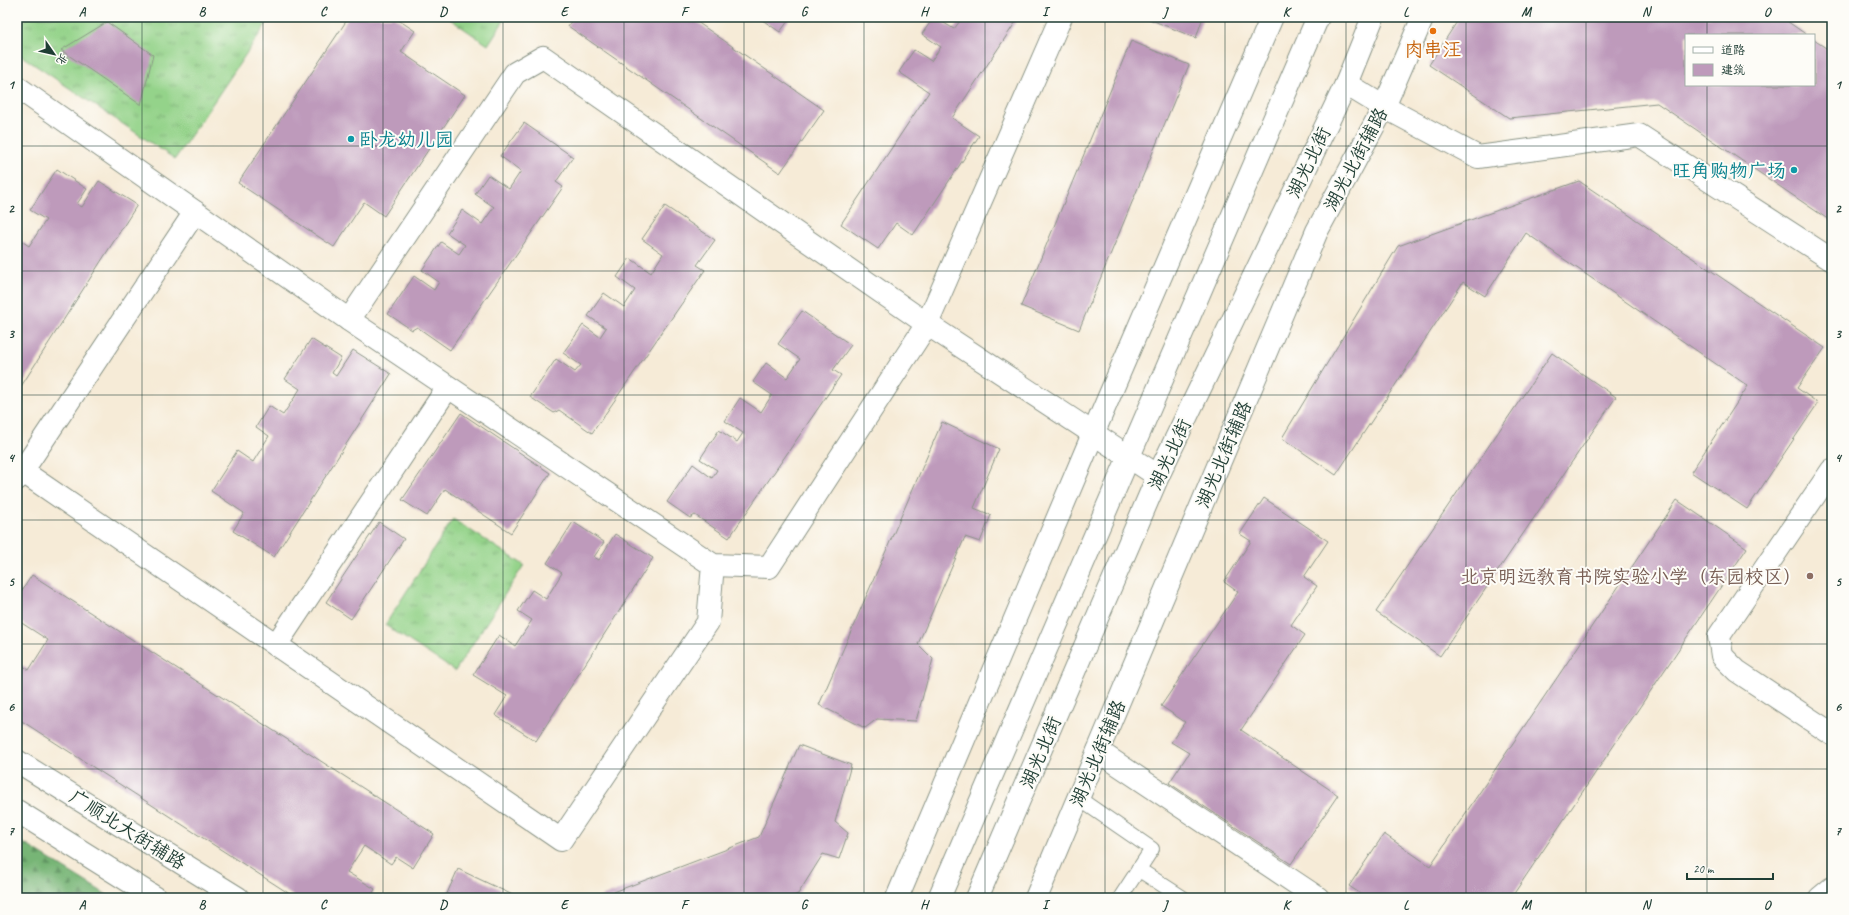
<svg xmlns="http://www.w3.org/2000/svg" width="1849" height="915" viewBox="0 0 1849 915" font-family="Caveat,'LXGW WenKai TC',sans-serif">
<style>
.grass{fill:url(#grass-tufts);stroke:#5a885f}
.forest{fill:url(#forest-firs);stroke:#4b7955}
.building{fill:#be9abb}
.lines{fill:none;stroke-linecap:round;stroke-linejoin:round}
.service-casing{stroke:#8a9486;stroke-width:16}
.minor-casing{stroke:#8a9486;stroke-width:24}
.tertiary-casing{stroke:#8a9486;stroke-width:24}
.primary-casing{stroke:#8a9486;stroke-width:24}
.service{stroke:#fff;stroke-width:14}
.minor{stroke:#fff;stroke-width:22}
.tertiary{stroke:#fff;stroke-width:22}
.primary{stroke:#fff;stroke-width:22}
.grid{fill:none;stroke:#1f3d34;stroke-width:1;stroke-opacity:0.55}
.food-dot{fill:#e8710a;stroke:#fdfcf7;stroke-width:1.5}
.culture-dot{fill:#0f9aa8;stroke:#fdfcf7;stroke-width:1.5}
.education-dot{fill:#8d6e63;stroke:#fdfcf7;stroke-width:1.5}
.labels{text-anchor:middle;stroke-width:4;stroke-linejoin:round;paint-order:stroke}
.food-label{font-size:19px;fill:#c56008;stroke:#fdfcf7}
.culture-label{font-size:19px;fill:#0d838f;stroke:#fdfcf7;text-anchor:start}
.street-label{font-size:19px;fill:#1f3d34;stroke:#fdfcf7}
.education-label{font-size:19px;fill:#785e54;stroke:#fdfcf7;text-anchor:end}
.neatline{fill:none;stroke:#1f3d34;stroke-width:1.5}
.grid-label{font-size:13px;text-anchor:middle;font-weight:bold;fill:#1f3d34}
</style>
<defs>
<pattern id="grass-tufts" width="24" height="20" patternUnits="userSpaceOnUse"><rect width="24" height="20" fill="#94d38a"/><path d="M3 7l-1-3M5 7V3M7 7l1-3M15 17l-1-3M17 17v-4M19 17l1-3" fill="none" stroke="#78ac72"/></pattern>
<pattern id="forest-firs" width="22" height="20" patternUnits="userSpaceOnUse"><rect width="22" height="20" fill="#77b576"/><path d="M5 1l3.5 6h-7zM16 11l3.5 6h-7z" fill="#619462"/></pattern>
</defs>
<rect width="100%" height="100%" fill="#fdfcf7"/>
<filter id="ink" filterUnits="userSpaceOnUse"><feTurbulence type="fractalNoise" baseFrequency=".025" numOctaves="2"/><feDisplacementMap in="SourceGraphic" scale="8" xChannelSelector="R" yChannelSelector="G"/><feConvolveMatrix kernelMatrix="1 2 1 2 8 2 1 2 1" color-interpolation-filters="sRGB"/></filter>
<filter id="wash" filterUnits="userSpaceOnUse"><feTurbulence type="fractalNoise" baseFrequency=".012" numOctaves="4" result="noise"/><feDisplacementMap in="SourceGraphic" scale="16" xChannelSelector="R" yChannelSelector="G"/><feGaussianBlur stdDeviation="0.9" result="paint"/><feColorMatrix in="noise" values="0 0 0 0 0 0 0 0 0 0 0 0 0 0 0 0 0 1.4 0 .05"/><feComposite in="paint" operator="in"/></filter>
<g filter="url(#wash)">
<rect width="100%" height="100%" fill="#f6ebd7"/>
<g class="grass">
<path d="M 27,17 L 271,17 L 175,159 L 17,53 L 17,31 Z"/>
<path d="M 447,17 L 506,17 L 488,45 Z"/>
<path d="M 453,519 L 524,565 L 455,671 L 385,625 Z"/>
</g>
<path class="forest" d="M 17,839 L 112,898 L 24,898 L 17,893 Z"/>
<g id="blocks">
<g class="building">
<path d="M 349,17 L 394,17 L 415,31 L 401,52 L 465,95 L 384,216 L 364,202 L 334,247 L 238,183 Z"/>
<path d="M 574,17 L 690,17 L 824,110 L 780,173 L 568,26 Z"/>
<path d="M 758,17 L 791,17 L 780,32 Z"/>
<path d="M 934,17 L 954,29 L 963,17 L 1019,17 L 952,118 L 979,136 L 913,235 L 896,223 L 878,249 L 841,224 L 929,92 L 899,72 L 914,50 L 931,61 L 941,47 L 922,34 Z"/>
<path d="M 1144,17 L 1203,17 L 1196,38 Z"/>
<path d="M 1460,17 L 1781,17 L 1807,35 L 1686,35 L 1686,85 L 1814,85 L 1814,40 L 1832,52 L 1832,222 L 1657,103 L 1509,118 L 1429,65 Z"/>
<path d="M 107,22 L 153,55 L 141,105 L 61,50 Z"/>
<path d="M 1131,41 L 1189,65 L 1079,330 L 1021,306 Z"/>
<path d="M 524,123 L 573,157 L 556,182 L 563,187 L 450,350 L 417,327 L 412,330 L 388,314 L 414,276 L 434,290 L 439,282 L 422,270 L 441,242 L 459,254 L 465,245 L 447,233 L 462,210 L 482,224 L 494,207 L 475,194 L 488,175 L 509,189 L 521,171 L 500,156 Z"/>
<path d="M 57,169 L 87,189 L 77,204 L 82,207 L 99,181 L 137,205 L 20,388 L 17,387 L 17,238 L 29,246 L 46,220 L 30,210 Z"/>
<path d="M 1579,181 L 1825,348 L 1797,388 L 1818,403 L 1747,509 L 1691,472 L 1748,386 L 1526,233 L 1485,296 L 1463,282 L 1336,475 L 1282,438 L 1398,246 Z"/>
<path d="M 665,206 L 715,240 L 697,265 L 705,270 L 592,433 L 559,410 L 554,413 L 530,397 L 556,359 L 575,372 L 581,365 L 563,353 L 583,325 L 600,337 L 606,328 L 588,316 L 604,293 L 624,307 L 635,290 L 617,277 L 630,258 L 651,273 L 663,254 L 642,239 Z"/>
<path d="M 802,311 L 851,345 L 833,370 L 841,375 L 729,538 L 695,515 L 690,518 L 667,502 L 693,464 L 712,478 L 717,470 L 700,459 L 719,430 L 737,442 L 743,433 L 725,421 L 740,398 L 761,412 L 772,395 L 753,382 L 766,363 L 787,378 L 800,359 L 778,344 Z"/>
<path d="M 311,339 L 341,358 L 332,373 L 336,376 L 353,350 L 391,374 L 274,557 L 233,531 L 244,513 L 211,491 L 237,451 L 253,462 L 269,436 L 256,427 L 269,406 L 283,415 L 300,389 L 285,379 Z"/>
<path d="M 1552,353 L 1616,397 L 1440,656 L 1376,612 Z"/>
<path d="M 461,413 L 550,473 L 511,533 L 445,489 L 427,516 L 402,500 Z"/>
<path d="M 942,422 L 999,449 L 974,508 L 991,515 L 980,542 L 965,537 L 918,644 L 933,659 L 916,721 L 877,719 L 865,728 L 819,705 Z"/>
<path d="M 1264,498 L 1328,541 L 1304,577 L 1317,586 L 1291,625 L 1305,635 L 1241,730 L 1338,795 L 1291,864 L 1169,783 L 1189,753 L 1171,742 L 1185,722 L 1161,706 L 1238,592 L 1224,582 L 1251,541 L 1240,534 Z"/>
<path d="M 1677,500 L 1747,548 L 1511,898 L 1367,898 L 1349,886 L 1384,834 L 1430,866 Z"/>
<path d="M 379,522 L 404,539 L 351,619 L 326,602 Z"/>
<path d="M 573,522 L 604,542 L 594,557 L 599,560 L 615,534 L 653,558 L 536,741 L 495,715 L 507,696 L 473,675 L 499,635 L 515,646 L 532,620 L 518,611 L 532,590 L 546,599 L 562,573 L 547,563 Z"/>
<path d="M 32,575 L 434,834 L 413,868 L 396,857 L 391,864 L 364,846 L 347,872 L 375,889 L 371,897 L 372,898 L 296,898 L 17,718 L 17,662 L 29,670 L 48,640 L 17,620 L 17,598 Z"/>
<path d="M 799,745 L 851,765 L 835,822 L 848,833 L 839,859 L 823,854 L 798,894 L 789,898 L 598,898 L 759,837 Z"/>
<path d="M 458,869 L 519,898 L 445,898 Z"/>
</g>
</g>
</g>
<g filter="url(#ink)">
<use href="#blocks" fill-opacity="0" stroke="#8a9486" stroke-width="1"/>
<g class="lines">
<g class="service-casing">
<g id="service">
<path d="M 1078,798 L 1152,849 L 1120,898"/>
<path d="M 1138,869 L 1183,898"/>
</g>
</g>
<g class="minor-casing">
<g id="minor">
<path d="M 1061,17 L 927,324 L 769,567 L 713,565 L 349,320 L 515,73 L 543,57 L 927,324 L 1158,476"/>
<path d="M 1346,84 L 1384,107 L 1478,157 L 1639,135 L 1832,260"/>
<path d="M 17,87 L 349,320"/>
<path d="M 1832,470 L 1719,636 L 1722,656 L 1737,671 L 1832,734"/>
<path d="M 22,471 L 561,840 L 708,622 L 713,565"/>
<path d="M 17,479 L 195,212"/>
<path d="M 276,645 L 448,387"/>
<path d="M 1098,751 L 1318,898"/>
<path d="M 17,761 L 238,898"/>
<path d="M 897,898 L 1093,434 L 1272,17"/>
<path d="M 1036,898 L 1317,231 L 1384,107 L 1423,17"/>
<path d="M 1820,898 L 1832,888"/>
</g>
</g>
<g class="tertiary-casing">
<g id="tertiary">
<path d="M 939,898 L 1318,17"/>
<path d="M 977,898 L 1158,476 L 1346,84 L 1373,17"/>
</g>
</g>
<g class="primary-casing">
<path id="primary" d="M 17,811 L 156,898"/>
</g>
<use href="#service" class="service"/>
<use href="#minor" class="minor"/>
<use href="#tertiary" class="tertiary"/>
<use href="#primary" class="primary"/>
</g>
</g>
<path class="grid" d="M 142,17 L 142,898M 263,17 L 263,898M 383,17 L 383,898M 503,17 L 503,898M 624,17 L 624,898M 744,17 L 744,898M 864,17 L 864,898M 985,17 L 985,898M 1105,17 L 1105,898M 1225,17 L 1225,898M 1346,17 L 1346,898M 1466,17 L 1466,898M 1586,17 L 1586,898M 1707,17 L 1707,35M 1707,85 L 1707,898M 17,146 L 1832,146M 17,271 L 1832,271M 17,395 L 1832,395M 17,520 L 1832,520M 17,644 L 1832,644M 17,769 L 1832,769"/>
<circle class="food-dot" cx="1433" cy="31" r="4"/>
<g class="culture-dot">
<circle cx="351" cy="139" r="4"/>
<circle cx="1794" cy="170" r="4"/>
</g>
<circle class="education-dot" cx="1810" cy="576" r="4"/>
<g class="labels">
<g class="food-label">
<text x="1433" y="56">肉串汪</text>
</g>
<g class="culture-label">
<text x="359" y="146">卧龙幼儿园</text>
<text x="1786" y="177" text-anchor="end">旺角购物广场</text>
</g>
<g class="street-label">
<text transform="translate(1355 159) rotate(-62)" y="7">湖光北街辅路</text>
<text transform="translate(1308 162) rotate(-64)" y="7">湖光北街</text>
<text transform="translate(1169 454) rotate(-65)" y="7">湖光北街</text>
<text transform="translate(1223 454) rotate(-67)" y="7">湖光北街辅路</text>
<text transform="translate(1040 752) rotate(-67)" y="7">湖光北街</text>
<text transform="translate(1097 753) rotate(-67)" y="7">湖光北街辅路</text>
<text transform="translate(128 829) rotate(32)" y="7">广顺北大街辅路</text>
</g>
<g class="education-label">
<text x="1802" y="583">北京明远教育书院实验小学（东园校区）</text>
</g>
</g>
<rect width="1849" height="915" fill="none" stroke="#fdfcf7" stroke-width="44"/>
<rect x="1685" y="34" width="130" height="52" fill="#fdfcf7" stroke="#a4b0a9"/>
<rect x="1693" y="47" width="20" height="6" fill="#ffffff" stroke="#a4b0a9"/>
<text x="1721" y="54" font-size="12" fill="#1f3d34">道路</text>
<rect x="1693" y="64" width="20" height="12" fill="#be9abb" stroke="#a4b0a9"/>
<text x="1721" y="74" font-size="12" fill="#1f3d34">建筑</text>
<g transform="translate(54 54) rotate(124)" stroke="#fdfcf7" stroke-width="3" paint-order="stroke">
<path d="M0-3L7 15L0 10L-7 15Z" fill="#1f3d34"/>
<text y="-6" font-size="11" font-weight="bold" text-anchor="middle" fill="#1f3d34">北</text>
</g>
<path d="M1687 873v6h86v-6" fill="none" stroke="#1f3d34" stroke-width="2"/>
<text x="1693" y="873" font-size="12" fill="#1f3d34" stroke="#fdfcf7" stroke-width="3" paint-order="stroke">20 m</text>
<rect x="22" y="22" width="1805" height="871" class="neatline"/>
<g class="grid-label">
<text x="82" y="16">A</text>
<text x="202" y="16">B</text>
<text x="323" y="16">C</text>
<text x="443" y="16">D</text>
<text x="564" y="16">E</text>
<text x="684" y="16">F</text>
<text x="804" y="16">G</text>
<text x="924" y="16">H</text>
<text x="1045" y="16">I</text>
<text x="1165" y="16">J</text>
<text x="1286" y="16">K</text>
<text x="1406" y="16">L</text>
<text x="1526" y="16">M</text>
<text x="1646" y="16">N</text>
<text x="1767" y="16">O</text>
<text x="11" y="89">1</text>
<text x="1838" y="89">1</text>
<text x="11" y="213">2</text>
<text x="1838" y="213">2</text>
<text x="11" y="338">3</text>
<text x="1838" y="338">3</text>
<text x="11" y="462">4</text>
<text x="1838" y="462">4</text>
<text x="11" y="586">5</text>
<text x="1838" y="586">5</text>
<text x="11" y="711">6</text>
<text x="1838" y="711">6</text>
<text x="11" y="835">7</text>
<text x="1838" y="835">7</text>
<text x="82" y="909">A</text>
<text x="202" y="909">B</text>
<text x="323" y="909">C</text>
<text x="443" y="909">D</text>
<text x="564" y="909">E</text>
<text x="684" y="909">F</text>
<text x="804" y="909">G</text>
<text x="924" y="909">H</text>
<text x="1045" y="909">I</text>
<text x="1165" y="909">J</text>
<text x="1286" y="909">K</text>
<text x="1406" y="909">L</text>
<text x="1526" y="909">M</text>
<text x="1646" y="909">N</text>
<text x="1767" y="909">O</text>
</g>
</svg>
